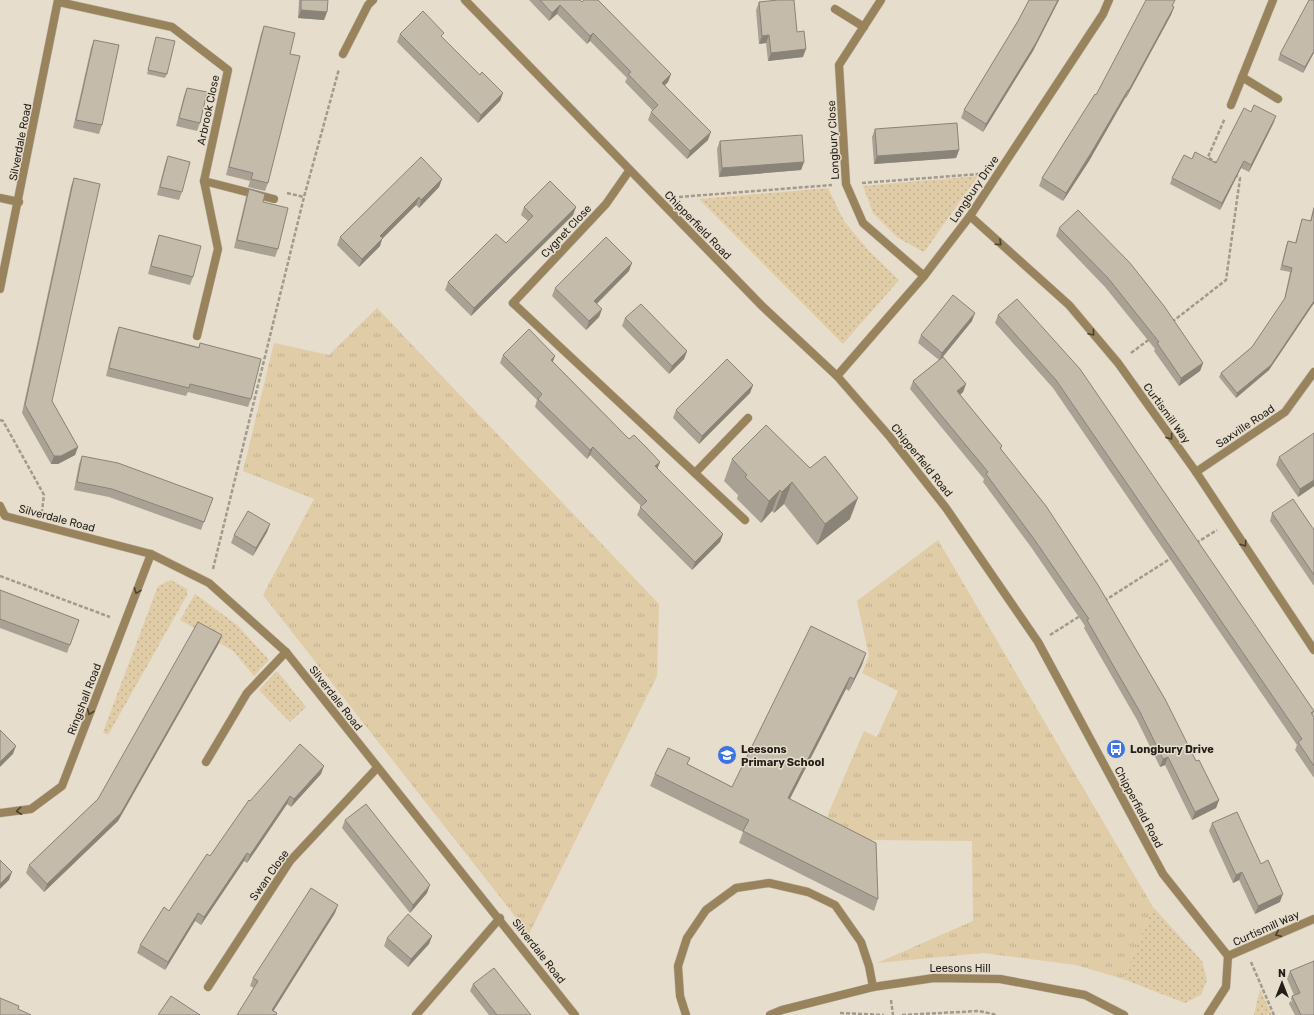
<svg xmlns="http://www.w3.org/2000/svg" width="1314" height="1015" viewBox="0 0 1314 1015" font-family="Rubik,sans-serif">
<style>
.grass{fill:url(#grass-dots)}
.park{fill:url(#park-tufts)}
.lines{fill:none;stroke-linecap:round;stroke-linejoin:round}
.service-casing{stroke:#c3bbac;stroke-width:9}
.minor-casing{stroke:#c3bbac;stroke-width:9}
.tertiary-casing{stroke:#c3bbac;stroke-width:9}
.path{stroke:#a19a8d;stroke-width:2.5;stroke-dasharray:4 2;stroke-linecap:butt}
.service{stroke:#98835d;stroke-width:8}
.minor{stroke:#98835d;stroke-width:8}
.tertiary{stroke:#98835d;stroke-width:8}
.wall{fill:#a9a193}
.shaded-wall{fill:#8a8378}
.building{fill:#c5bbab;stroke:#8a8378}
.oneway{stroke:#4b4130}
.labels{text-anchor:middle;stroke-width:3;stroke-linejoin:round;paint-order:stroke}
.street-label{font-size:11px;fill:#221e18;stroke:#e6ddcc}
.poi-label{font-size:11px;font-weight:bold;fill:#221e18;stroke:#e6ddcc;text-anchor:start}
</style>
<defs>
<pattern id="grass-dots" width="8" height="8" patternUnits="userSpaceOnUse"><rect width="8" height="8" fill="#e0cca7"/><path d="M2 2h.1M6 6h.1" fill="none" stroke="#c0af8f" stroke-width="1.8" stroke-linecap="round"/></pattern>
<pattern id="park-tufts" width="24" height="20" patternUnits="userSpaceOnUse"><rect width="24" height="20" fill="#e0cca7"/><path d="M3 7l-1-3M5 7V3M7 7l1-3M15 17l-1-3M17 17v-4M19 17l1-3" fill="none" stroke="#c0af8f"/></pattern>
</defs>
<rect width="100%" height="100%" fill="#e6ddcc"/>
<g class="grass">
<path d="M 978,176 L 924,252 L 898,238 L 873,213 L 863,186 Z"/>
<path d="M 828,188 L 844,221 L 869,251 L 899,280 L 843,344 L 699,199 Z"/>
<path d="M 171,580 L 187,589 L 187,595 L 108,735 L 103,732 L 158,586 Z"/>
<path d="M 195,594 L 237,625 L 269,660 L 254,676 L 233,651 L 180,620 Z"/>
<path d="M 277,671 L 306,707 L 290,722 L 259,690 Z"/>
<path d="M 1153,907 L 1202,961 L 1207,980 L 1201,995 L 1185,1003 L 1123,979 Z"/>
<path d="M 1260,989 L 1272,1015 L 1254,1015 Z"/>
</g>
<g class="park">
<path d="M 377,308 L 659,604 L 657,676 L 529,934 L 263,595 L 314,499 L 243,471 L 274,343 L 329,355 Z"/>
<path d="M 938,540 L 1153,907 L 1123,979 L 1076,965 L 983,953 L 877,963 L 973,921 L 972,841 L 868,840 L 826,819 L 864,731 L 877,737 L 898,691 L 862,673 L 869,656 L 857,601 Z"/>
</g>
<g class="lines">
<g class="service-casing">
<g id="service">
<path d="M 204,181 L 274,199"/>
<path d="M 513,303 L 745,520"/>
<path d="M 695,473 L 748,418"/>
<path d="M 206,762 L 247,693 L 286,652"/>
<path d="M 416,1015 L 500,918"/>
<path d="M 686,1015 L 680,996 L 678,966 L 687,938 L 706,910 L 736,888 L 769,883 L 808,892 L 835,905 L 861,942 L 869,966 L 873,987"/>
</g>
</g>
<g class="minor-casing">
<g id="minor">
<path d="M 881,0 L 839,65 L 846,184 L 863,223 L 924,276"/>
<path d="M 59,2 L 172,27 L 228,70 L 204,181 L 218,249 L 197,336"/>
<path d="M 835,9 L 864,27"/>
<path d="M 343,54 L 368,5 L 373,0"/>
<path d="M 1242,77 L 1278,99"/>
<path d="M 1231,105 L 1273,0"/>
<path d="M 0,198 L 19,202"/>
<path d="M 970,216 L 1069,305 L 1118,363 L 1196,472 L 1314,650"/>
<path d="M 0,289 L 58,0"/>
<path d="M 513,303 L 606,204 L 629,171"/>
<path d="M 837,376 L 924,276 L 970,216 L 1103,14 L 1109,0"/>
<path d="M 1196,472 L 1285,412 L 1314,372"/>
<path d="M 0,506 L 5,516 L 151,554 L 209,583 L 286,652 L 575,1015"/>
<path d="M 0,813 L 31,809 L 62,786 L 151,554"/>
<path d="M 1228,956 L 1314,919"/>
<path d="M 208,987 L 290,861 L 377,768"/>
</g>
</g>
<g class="tertiary-casing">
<g id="tertiary">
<path d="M 465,0 L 762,306 L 837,376 L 890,437 L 946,508 L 1038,642 L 1163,874 L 1228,956 L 1226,987 L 1208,1015"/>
<path d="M 770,1015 L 782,1010 L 873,987 L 934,978 L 1000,979 L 1085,995 L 1124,1015"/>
</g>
</g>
<g class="path">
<path d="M 1217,164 L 1208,157 L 1225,118"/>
<path d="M 862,183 L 979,174"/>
<path d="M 287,193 L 304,197"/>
<path d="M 679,197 L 832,185"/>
<path d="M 1172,322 L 1226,280 L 1240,178 L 1235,175"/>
<path d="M 1131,353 L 1151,338"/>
<path d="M 0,420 L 3,421 L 44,495 L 42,511"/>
<path d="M 1196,543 L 1217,530"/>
<path d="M 213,569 L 304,197 L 339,69"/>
<path d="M 0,576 L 110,617"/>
<path d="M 1104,601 L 1173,557"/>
<path d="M 1050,635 L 1080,616"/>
<path d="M 1251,962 L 1274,1015"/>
<path d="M 891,1000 L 893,1015"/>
<path d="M 840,1013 L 884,1015"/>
<path d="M 902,1015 L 979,1011 L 997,1015"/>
</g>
<use href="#service" class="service"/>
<use href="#minor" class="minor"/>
<use href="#tertiary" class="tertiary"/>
</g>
<g class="wall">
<path d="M 299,0 L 328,0 L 327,12 L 324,20 L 298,18 Z"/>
<path d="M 529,0 L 580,0 L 671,74 L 668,82 L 665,85 L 708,140 L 687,159 L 648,120 L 651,112 L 653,111 L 625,82 L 627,78 L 590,41 L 587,44 L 557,14 L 549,21 Z"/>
<path d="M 1029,0 L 1059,0 L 1033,51 L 983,132 L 961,118 L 964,110 L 1018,21 Z"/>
<path d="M 1314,0 L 1314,53 L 1303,73 L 1278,60 L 1280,54 Z"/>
<path d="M 759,2 L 797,32 L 803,57 L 768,61 L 766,43 L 759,44 L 756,10 Z"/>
<path d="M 1173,6 L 1174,7 L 1171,15 L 1126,98 L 1125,98 L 1089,161 L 1063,201 L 1039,186 L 1042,178 L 1096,95 Z"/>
<path d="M 264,26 L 290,54 L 268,183 L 265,191 L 248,187 L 250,181 L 226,175 L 261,34 Z"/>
<path d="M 400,34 L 442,38 L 480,75 L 503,93 L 500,101 L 478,123 L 397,42 Z"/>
<path d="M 156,37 L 167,74 L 165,78 L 147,74 Z"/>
<path d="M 94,40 L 102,125 L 99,134 L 73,128 L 91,48 Z"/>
<path d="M 187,88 L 200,123 L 197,131 L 176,126 L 184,96 Z"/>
<path d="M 1274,122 L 1249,172 L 1241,168 L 1220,210 L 1170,184 L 1172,178 L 1192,159 L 1216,163 Z"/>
<path d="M 875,129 L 959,150 L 956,158 L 874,164 L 872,137 Z"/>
<path d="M 720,141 L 804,162 L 801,170 L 719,177 L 717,149 Z"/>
<path d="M 168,156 L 182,192 L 179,200 L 157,195 L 165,164 Z"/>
<path d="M 74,178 L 52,401 L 78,447 L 75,455 L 58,464 L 51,464 L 22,413 L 71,186 Z"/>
<path d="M 442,179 L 439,187 L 419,208 L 416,205 L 382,239 L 380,246 L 359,267 L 337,245 L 340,237 Z"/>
<path d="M 249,189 L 263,202 L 278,249 L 275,257 L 234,248 L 246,197 Z"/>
<path d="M 1314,206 L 1314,303 L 1269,370 L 1236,398 L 1219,377 L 1221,373 L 1252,347 L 1284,300 L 1290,272 L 1280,270 L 1286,246 L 1288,241 L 1295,243 L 1302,219 L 1310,221 Z"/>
<path d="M 524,207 L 576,207 L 573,215 L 471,316 L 445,290 L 448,282 L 506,243 L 528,221 L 521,215 Z"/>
<path d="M 1059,228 L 1203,363 L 1200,371 L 1179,386 L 1154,351 L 1155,349 L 1105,287 L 1056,236 Z"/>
<path d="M 159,235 L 193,277 L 190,285 L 148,274 L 156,244 Z"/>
<path d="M 629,271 L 597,304 L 602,309 L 599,317 L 586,330 L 552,296 L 555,288 Z"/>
<path d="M 1017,299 L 1314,712 L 1313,716 L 1314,717 L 1314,778 L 1295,750 L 1297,745 L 1053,388 L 995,323 L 998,315 Z"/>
<path d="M 625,318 L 687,351 L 684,359 L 669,374 L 622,326 Z"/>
<path d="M 972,321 L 943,357 L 966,384 L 963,392 L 960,395 L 1002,446 L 1001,449 L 1196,761 L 1219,800 L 1216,808 L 1192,820 L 1165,765 L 1160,767 L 1137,720 L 1084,628 L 1085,626 L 1031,547 L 983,482 L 984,479 L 910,389 L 913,381 L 939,360 L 918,343 L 921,335 Z"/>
<path d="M 119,327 L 199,347 L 200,343 L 251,399 L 248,407 L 188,392 L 186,396 L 106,376 L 116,335 Z"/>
<path d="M 503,355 L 553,362 L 629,439 L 660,462 L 657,468 L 723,534 L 720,542 L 692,570 L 637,515 L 641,506 L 590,455 L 587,459 L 535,407 L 537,400 L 500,363 Z"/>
<path d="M 753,385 L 750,393 L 699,444 L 673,418 L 676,410 Z"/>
<path d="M 766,425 L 850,519 L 817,545 L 784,504 L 774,513 L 772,511 L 761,523 L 737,499 L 738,495 L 724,481 L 732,459 Z"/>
<path d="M 82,456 L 213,498 L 201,530 L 109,497 L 74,490 L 79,464 Z"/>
<path d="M 1279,457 L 1314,486 L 1298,497 L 1276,465 Z"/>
<path d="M 1272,513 L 1314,530 L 1314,586 L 1270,521 Z"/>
<path d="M 270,524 L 267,532 L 253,556 L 231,543 L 234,535 Z"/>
<path d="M 0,590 L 79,620 L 67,653 L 0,628 Z"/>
<path d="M 222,635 L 219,643 L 118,821 L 44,892 L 26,873 L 29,865 L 98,799 Z"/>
<path d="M 866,653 L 862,665 L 849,691 L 846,689 L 790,799 L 878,899 L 874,911 L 739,843 L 743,832 L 650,786 L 655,774 L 690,758 L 687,764 L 732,787 Z"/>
<path d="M 321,774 L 291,807 L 287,804 L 247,863 L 244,861 L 201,925 L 195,921 L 165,970 L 137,953 L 140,945 L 169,911 L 210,856 L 250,801 Z"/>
<path d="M 345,820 L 427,893 L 410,913 L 342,828 Z"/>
<path d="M 1212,823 L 1280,902 L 1255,914 L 1239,880 L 1233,883 L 1209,831 Z"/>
<path d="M 335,913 L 273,1010 L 277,1013 L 276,1015 L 237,1015 L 254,988 L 250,986 L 253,978 Z"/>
<path d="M 432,936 L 429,944 L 408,967 L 384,946 L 387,938 Z"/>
<path d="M 1290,971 L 1314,1015 L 1295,1015 L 1289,1004 L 1292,996 L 1294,995 L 1287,979 Z"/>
<path d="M 473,984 L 531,1015 L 489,1015 L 470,991 Z"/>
</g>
<g class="shaded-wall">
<path d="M 1058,0 L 1059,0 L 1033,51 L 983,132 L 986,124 Z"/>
<path d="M 560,5 L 557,14 L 549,21 L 552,13 Z"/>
<path d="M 1174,7 L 1171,15 L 1126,98 L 1129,90 Z"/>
<path d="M 301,10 L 327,12 L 324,20 L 298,18 Z"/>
<path d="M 593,33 L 590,41 L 587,44 L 590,36 Z"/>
<path d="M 769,35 L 766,43 L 759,44 L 762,36 Z"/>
<path d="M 806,49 L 803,57 L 768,61 L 771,53 Z"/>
<path d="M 1314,51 L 1314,52 L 1303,73 L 1305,67 Z"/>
<path d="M 671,74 L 668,82 L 659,91 L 662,83 Z"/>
<path d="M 1128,90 L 1125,98 L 1089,161 L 1063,201 L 1066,193 Z"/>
<path d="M 503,93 L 500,101 L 478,123 L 481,115 Z"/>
<path d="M 1276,116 L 1274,122 L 1249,172 L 1251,165 Z"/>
<path d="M 711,132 L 708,140 L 687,159 L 690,151 Z"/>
<path d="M 959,150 L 956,158 L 874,164 L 877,156 Z"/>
<path d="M 1244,161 L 1241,168 L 1220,210 L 1222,203 Z"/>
<path d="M 804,162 L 801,170 L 719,177 L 722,168 Z"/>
<path d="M 442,179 L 439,187 L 419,208 L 421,200 Z"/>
<path d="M 419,197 L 416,205 L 382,239 L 380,246 L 359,267 L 362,259 L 380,236 Z"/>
<path d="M 576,207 L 573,215 L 471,316 L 474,308 Z"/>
<path d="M 632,263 L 629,271 L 591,309 L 594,301 Z"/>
<path d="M 1314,301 L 1314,303 L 1269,370 L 1236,398 L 1237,393 Z"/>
<path d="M 602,309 L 599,317 L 586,330 L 589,321 Z"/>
<path d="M 975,313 L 972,321 L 939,361 L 942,353 Z"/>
<path d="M 687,351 L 684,359 L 669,374 L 672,366 Z"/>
<path d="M 555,356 L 552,364 L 551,360 Z"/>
<path d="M 1203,363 L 1200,371 L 1179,386 L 1181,378 Z"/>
<path d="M 966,384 L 963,392 L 954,400 L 957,391 Z"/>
<path d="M 753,385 L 750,393 L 699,444 L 702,436 Z"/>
<path d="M 78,447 L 75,455 L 58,464 L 51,464 L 54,456 Z"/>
<path d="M 593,447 L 590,455 L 587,459 L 590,450 Z"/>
<path d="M 660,462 L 657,470 L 655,466 Z"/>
<path d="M 1314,480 L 1314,486 L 1298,497 L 1300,489 Z"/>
<path d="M 792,482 L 784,504 L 774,513 L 782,492 Z"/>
<path d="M 780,490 L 772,511 L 761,523 L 769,501 Z"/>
<path d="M 858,498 L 850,519 L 817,545 L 825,524 Z"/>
<path d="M 270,524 L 267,532 L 253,556 L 256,548 Z"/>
<path d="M 723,534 L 720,542 L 692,570 L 695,562 Z"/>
<path d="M 222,635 L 219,643 L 118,821 L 44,892 L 47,884 Z"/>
<path d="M 866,653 L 862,665 L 849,691 L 854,679 Z"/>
<path d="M 850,677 L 846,689 L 784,810 L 788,798 Z"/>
<path d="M 16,746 L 13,754 L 0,767 L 0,762 Z"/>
<path d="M 1168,757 L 1165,765 L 1160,767 L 1163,759 Z"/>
<path d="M 324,766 L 321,774 L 291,807 L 294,799 Z"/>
<path d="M 290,796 L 287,804 L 247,863 L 250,855 Z"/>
<path d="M 1219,800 L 1216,808 L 1192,820 L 1195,812 Z"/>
<path d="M 247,853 L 244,861 L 201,925 L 204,917 Z"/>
<path d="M 12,872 L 9,880 L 0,889 L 0,884 Z"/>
<path d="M 1242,872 L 1239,880 L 1233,883 L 1236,875 Z"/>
<path d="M 430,885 L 427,893 L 410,913 L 413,905 Z"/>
<path d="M 1283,894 L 1280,902 L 1255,914 L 1258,906 Z"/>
<path d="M 338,905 L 335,913 L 271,1015 L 272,1010 Z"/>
<path d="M 198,913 L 195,921 L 165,970 L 168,962 Z"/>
<path d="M 432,936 L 429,944 L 408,967 L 411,959 Z"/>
</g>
<g class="building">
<path d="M 301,0 L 328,0 L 327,12 L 301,10 Z"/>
<path d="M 540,0 L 580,0 L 582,2 L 584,0 L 598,0 L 671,74 L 662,83 L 711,132 L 690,151 L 651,112 L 658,105 L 628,74 L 631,72 L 593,33 L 590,36 L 560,5 L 552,13 Z"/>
<path d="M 778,0 L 794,0 L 797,32 L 804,31 L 806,49 L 771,53 L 769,35 L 762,36 L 759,2 Z"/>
<path d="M 1029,0 L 1058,0 L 1036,43 L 986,124 L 964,110 L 1018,21 Z"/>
<path d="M 1146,0 L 1175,0 L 1172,6 L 1174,7 L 1129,90 L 1128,90 L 1091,153 L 1066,193 L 1042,178 L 1095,94 L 1096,95 Z"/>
<path d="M 1309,0 L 1314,0 L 1314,51 L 1305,67 L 1280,54 Z"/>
<path d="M 423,11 L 444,33 L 441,36 L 480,75 L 482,72 L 503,93 L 481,115 L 400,34 Z"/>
<path d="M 264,26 L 295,33 L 290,54 L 300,56 L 268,183 L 251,179 L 253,173 L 229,167 Z"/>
<path d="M 156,37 L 175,41 L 167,74 L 148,70 Z"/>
<path d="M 94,40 L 119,45 L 102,125 L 76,120 Z"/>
<path d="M 187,88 L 207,92 L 200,123 L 179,118 Z"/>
<path d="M 1254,105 L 1276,116 L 1251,165 L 1244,161 L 1222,203 L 1172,178 L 1184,155 L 1192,159 L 1195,152 L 1216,163 L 1244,108 L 1251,112 Z"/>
<path d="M 957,123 L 959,150 L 877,156 L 875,129 Z"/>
<path d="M 802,135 L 804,162 L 722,168 L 720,141 Z"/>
<path d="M 168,156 L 190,162 L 182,192 L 160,187 Z"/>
<path d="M 421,157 L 442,179 L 421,200 L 419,197 L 380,236 L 383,238 L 362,259 L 340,237 Z"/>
<path d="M 74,178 L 100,184 L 52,401 L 78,447 L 61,456 L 54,456 L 25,405 Z"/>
<path d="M 550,181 L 576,207 L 474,308 L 448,282 L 496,234 L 506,243 L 533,216 L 524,207 Z"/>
<path d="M 249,189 L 265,194 L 263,202 L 288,208 L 278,249 L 237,240 Z"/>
<path d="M 1314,208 L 1314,301 L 1271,365 L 1237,393 L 1221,373 L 1252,347 L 1285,298 L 1292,268 L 1282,265 L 1288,241 L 1296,243 L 1302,219 L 1311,221 Z"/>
<path d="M 1078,210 L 1130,263 L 1164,306 L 1203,363 L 1181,378 L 1157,343 L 1159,342 L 1108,278 L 1059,228 Z"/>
<path d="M 159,235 L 201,246 L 193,277 L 151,266 Z"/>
<path d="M 606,237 L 632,263 L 594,301 L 602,309 L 589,321 L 555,288 Z"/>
<path d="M 953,295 L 975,313 L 942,353 L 921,335 Z"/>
<path d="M 1017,299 L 1080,369 L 1314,711 L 1311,713 L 1314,717 L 1314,766 L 1298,742 L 1302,739 L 1056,380 L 998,315 Z"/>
<path d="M 641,304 L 687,351 L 672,366 L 625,318 Z"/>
<path d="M 119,327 L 199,348 L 200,343 L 261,359 L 251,399 L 190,384 L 189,388 L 109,368 Z"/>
<path d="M 529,329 L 555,356 L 551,360 L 629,439 L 634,435 L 647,448 L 660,462 L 655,466 L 723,534 L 695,562 L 640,507 L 647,501 L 593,447 L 590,450 L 538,399 L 542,394 L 503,355 Z"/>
<path d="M 943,357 L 966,384 L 957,391 L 1002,446 L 1000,448 L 1046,506 L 1098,585 L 1165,699 L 1196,761 L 1199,760 L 1219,800 L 1195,812 L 1168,757 L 1163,759 L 1140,712 L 1087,620 L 1089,619 L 1034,539 L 986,474 L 988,472 L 913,381 Z"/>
<path d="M 727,359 L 753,385 L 702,436 L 676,410 Z"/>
<path d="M 766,425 L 810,468 L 825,456 L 858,498 L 825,524 L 792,482 L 782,492 L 780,490 L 769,501 L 745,477 L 747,475 L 732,459 Z"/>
<path d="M 1314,433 L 1314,480 L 1300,489 L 1279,457 Z"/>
<path d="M 82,456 L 118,463 L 213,498 L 204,522 L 112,489 L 77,482 Z"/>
<path d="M 1293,499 L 1314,530 L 1314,575 L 1272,513 Z"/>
<path d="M 248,511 L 270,524 L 256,548 L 234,535 Z"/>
<path d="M 0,590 L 79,620 L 70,645 L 0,619 Z"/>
<path d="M 198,622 L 222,635 L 121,813 L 47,884 L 29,865 L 98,799 Z"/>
<path d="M 811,626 L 866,653 L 854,679 L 850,677 L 788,798 L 876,843 L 878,899 L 743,831 L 749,820 L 655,774 L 668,748 L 690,758 L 687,764 L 732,787 Z"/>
<path d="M 0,730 L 16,746 L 0,762 Z"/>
<path d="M 300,744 L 324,766 L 294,799 L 290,796 L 250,855 L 247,853 L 204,917 L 198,913 L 168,962 L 140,945 L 164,907 L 169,911 L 207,854 L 210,856 L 249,800 L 250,801 Z"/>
<path d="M 366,804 L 430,885 L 413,905 L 345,820 Z"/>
<path d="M 1237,812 L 1261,864 L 1268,860 L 1283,894 L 1258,906 L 1242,872 L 1236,875 L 1212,823 Z"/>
<path d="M 0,860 L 12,872 L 0,884 Z"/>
<path d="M 311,888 L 338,905 L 272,1010 L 277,1013 L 276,1015 L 237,1015 L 258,981 L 253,978 Z"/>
<path d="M 408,914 L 432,936 L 411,959 L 387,938 Z"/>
<path d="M 1314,961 L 1314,1015 L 1301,1015 L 1292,996 L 1300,993 L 1290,971 Z"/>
<path d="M 494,968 L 531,1015 L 497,1015 L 473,984 Z"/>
<path d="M 171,996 L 200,1015 L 158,1015 Z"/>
<path d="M 0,998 L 19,1006 L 18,1009 L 31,1015 L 0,1015 Z"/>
</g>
<defs><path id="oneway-chevron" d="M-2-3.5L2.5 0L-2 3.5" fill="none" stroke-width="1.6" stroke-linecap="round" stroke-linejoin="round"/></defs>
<g class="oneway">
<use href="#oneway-chevron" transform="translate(999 243) rotate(42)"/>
<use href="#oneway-chevron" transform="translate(1092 333) rotate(50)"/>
<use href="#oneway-chevron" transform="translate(1170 437) rotate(54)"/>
<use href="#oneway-chevron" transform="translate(1244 544) rotate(56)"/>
<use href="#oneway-chevron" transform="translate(137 591) rotate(111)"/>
<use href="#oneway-chevron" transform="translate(90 712) rotate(111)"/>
<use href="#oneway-chevron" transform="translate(19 811) rotate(173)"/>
<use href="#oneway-chevron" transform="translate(1278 934) rotate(156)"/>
</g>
<defs>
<g id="bus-disc" transform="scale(1)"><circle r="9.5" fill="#3c74e4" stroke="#e6ddcc"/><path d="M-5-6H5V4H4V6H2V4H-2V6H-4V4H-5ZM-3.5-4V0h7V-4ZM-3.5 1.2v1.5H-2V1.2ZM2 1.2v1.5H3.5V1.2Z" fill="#fff"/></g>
<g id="school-disc" transform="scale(1)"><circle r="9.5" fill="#3c74e4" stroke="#e6ddcc"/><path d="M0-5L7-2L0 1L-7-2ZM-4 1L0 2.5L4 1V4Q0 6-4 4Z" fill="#fff"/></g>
</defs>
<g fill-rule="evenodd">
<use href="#bus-disc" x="1116" y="749"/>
<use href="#school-disc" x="727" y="755"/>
</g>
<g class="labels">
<g class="street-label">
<text transform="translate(208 110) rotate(-78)" y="4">Arbrook Close</text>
<text transform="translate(833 140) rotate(-93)" y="4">Longbury Close</text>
<text transform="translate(20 142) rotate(-79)" y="4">Silverdale Road</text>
<text transform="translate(974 189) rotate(-56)" y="4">Longbury Drive</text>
<text transform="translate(698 225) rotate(46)" y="4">Chipperfield Road</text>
<text transform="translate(566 231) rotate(-47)" y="4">Cygnet Close</text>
<text transform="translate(1167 413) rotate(54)" y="4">Curtismill Way</text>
<text transform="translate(1245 426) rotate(-34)" y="4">Saxville Road</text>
<text transform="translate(922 460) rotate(51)" y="4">Chipperfield Road</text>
<text transform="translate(57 518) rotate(15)" y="4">Silverdale Road</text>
<text transform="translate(336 698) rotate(52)" y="4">Silverdale Road</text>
<text transform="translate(84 699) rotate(-69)" y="4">Ringshall Road</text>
<text transform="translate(1139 807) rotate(62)" y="4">Chipperfield Road</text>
<text transform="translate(269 875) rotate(-55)" y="4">Swan Close</text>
<text transform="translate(1266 928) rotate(-24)" y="4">Curtismill Way</text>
<text transform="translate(539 951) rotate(52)" y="4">Silverdale Road</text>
<text x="960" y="972">Leesons Hill</text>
</g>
<g class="poi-label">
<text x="741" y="753">Leesons<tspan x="741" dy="13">Primary School</tspan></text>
<text x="1130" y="753">Longbury Drive</text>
</g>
</g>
<g transform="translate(1282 983)" stroke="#e6ddcc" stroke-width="3" paint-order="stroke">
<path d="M0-3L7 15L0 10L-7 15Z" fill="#221e18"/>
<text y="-6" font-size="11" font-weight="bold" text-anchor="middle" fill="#221e18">N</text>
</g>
</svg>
